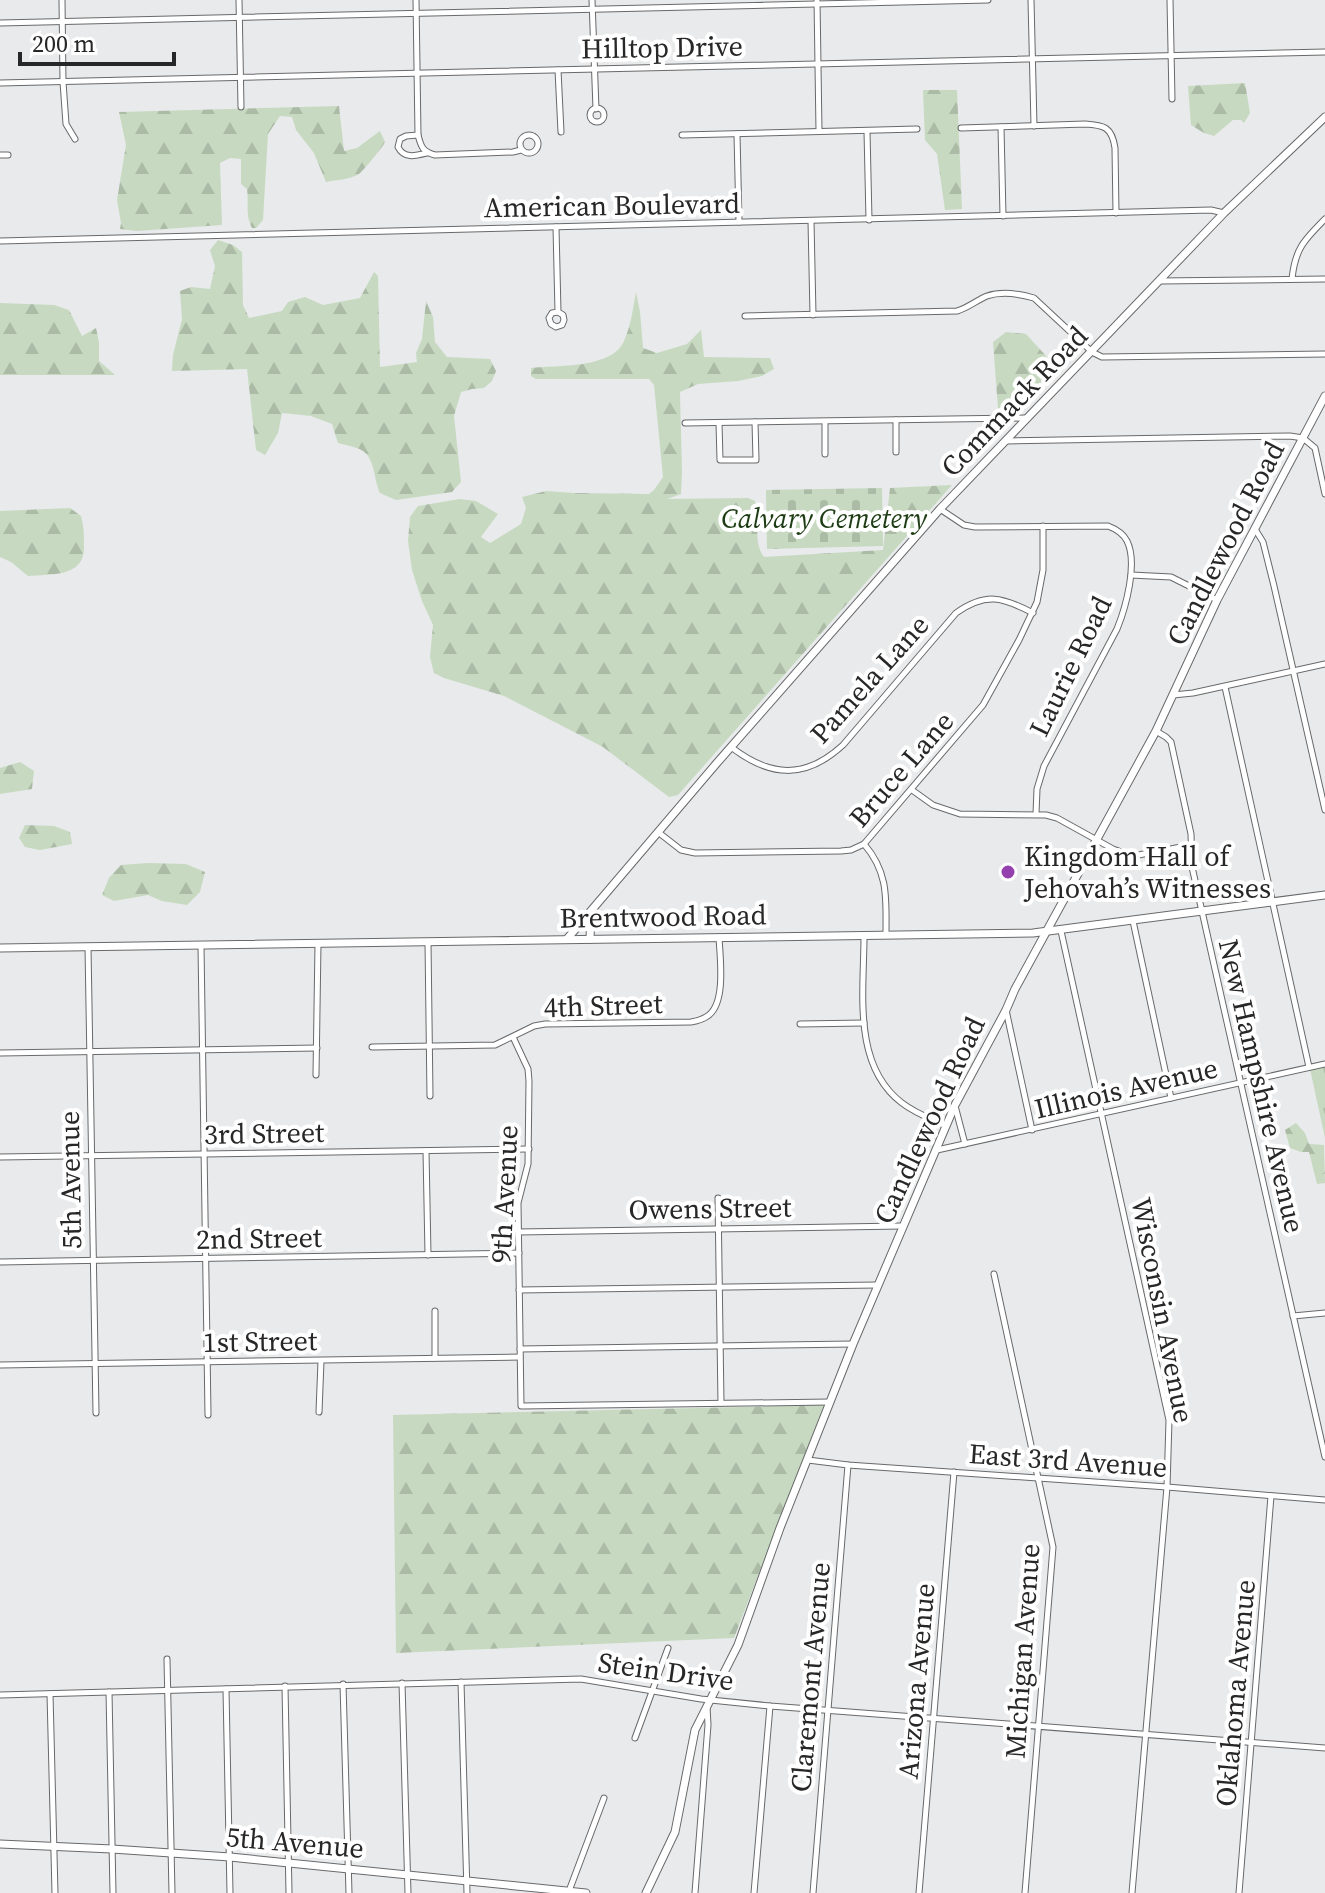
<svg xmlns="http://www.w3.org/2000/svg" width="1325" height="1893" viewBox="0 0 1325 1893" font-family="'Source Serif 4',serif">
<style>
.forest{fill:url(#forest-firs)}
.cemetery{fill:url(#cemetery-stones)}
.park{fill:url(#park-tufts)}
.lines{fill:none;stroke-linecap:round;stroke-linejoin:round}
.street-casing{stroke:#68696b;stroke-width:7}
.secondary-casing{stroke:#68696b;stroke-width:9}
.street{stroke:#fff;stroke-width:5}
.secondary{stroke:#fff;stroke-width:7}
.poi-dot{fill:#9440ae;stroke:#fff;stroke-width:3}
.labels{text-anchor:middle;stroke-width:8;stroke-linejoin:round;paint-order:stroke}
.street-label{font-size:28px;fill:#272728;stroke:#fff}
.park-label{font-size:28px;font-style:italic;fill:#1d3c13;stroke:#fff}
.poi-label{font-size:28px;fill:#272728;stroke:#fff;text-anchor:start}
</style>
<defs>
<pattern id="forest-firs" width="22" height="20" patternUnits="userSpaceOnUse" patternTransform="scale(2)"><rect width="22" height="20" fill="#c7dac1"/><path d="M5 1l3.5 6h-7zM16 11l3.5 6h-7z" fill="#abbba6"/></pattern>
<pattern id="cemetery-stones" width="16" height="16" patternUnits="userSpaceOnUse" patternTransform="scale(2)"><rect width="16" height="16" fill="#c7dac1"/><path d="M2 7V4a2 2 0 0 1 4 0v3zM10 15v-3a2 2 0 0 1 4 0v3z" fill="#abbba6"/></pattern>
<pattern id="park-tufts" width="24" height="20" patternUnits="userSpaceOnUse" patternTransform="scale(2)"><rect width="24" height="20" fill="#c7dac1"/><path d="M3 7l-1-3M5 7V3M7 7l1-3M15 17l-1-3M17 17v-4M19 17l1-3" fill="none" stroke="#abbba6"/></pattern>
</defs>
<rect width="100%" height="100%" fill="#e8eaeb"/>
<g class="forest">
<path d="M 1245,83 L 1250,113 L 1244,123 L 1241,120 L 1233,120 L 1214,136 L 1204,133 L 1191,125 L 1188,86 Z"/>
<path d="M 923,90 L 957,90 L 962,209 L 945,210 L 937,154 L 925,140 Z"/>
<path d="M 339,106 L 344,151 L 357,148 L 380,131 L 385,142 C 383,147 363,171 359,174 C 352,179 336,180 326,182 L 314,153 L 296,130 L 292,117 L 280,116 L 268,134 L 263,220 L 256,228 L 252,228 C 245,215 249,202 247,189 L 241,184 L 241,159 L 230,158 L 220,163 L 222,225 L 137,231 L 120,229 L 121,223 L 117,200 L 126,145 L 119,112 Z"/>
<path d="M 218,240 L 233,245 L 242,252 L 243,305 L 249,318 L 282,311 L 288,302 L 305,297 L 323,305 L 360,298 L 374,272 L 378,276 L 380,367 L 417,362 L 416,353 L 422,339 L 426,301 L 433,317 L 435,342 L 447,357 L 490,359 L 496,371 L 492,381 L 484,388 L 472,389 L 461,392 L 454,416 L 461,482 L 452,492 L 396,500 L 380,493 C 374,481 375,459 363,451 C 357,447 345,445 338,443 L 332,424 L 311,416 L 282,413 L 278,433 L 265,455 L 256,450 L 247,369 L 172,371 L 173,355 L 182,319 L 180,291 L 191,287 L 210,289 L 215,266 L 210,250 Z"/>
<path d="M 636,292 L 640,312 L 643,348 L 657,353 L 687,344 L 701,330 L 704,357 L 770,358 L 774,369 L 762,376 L 738,381 L 698,384 L 680,392 L 682,472 L 681,494 L 667,499 L 748,498 L 755,501 C 761,521 752,540 764,557 L 883,550 L 890,488 L 952,485 L 678,795 L 669,797 L 603,747 L 504,696 L 444,678 L 434,673 L 430,657 L 433,625 L 422,601 L 412,570 L 408,541 L 410,517 L 418,506 L 460,499 L 476,501 L 498,514 L 481,537 L 490,543 L 521,524 L 526,508 L 522,497 L 546,491 L 574,493 L 649,494 L 654,490 L 663,477 L 654,385 L 649,379 L 536,379 L 531,376 L 531,368 C 557,365 612,369 624,341 C 631,326 633,308 636,292 Z"/>
<path d="M 0,303 L 54,305 L 69,310 L 82,336 L 96,328 L 99,342 L 99,361 L 115,375 L 0,375 Z"/>
<path d="M 1006,332 L 1026,334 L 1058,369 L 1022,410 L 998,408 L 993,342 Z"/>
<path d="M 70,508 L 81,516 C 84,527 84,536 84,548 C 84,577 51,574 28,576 L 11,562 L 0,557 L 0,511 Z"/>
<path d="M 20,762 L 34,771 L 32,789 L 0,794 L 0,768 Z"/>
<path d="M 25,825 L 54,826 L 70,832 L 72,844 L 40,850 L 25,847 L 19,838 Z"/>
<path d="M 148,863 L 186,864 L 205,872 L 200,892 L 187,905 L 162,901 L 148,895 L 114,901 L 102,895 L 109,878 L 121,865 Z"/>
<path d="M 1296,1123 L 1305,1133 L 1309,1144 L 1324,1145 L 1325,1183 L 1317,1184 L 1309,1152 L 1301,1152 L 1290,1148 L 1285,1130 Z"/>
<path d="M 824,1405 L 734,1638 L 396,1653 L 393,1415 Z"/>
</g>
<path class="cemetery" d="M 882,488 L 883,546 L 767,549 L 766,490 Z"/>
<path class="park" d="M 1325,1066 L 1325,1138 L 1310,1069 Z"/>
<g class="lines">
<g class="street-casing">
<g id="street">
<path d="M 62,0 L 63,82 L 66,124 L 75,139"/>
<path d="M 239,0 L 241,107"/>
<path d="M 416,0 L 418,135 C 421,147 423,152 435,155 L 513,152 L 521,150"/>
<path d="M 592,0 L 596,109"/>
<path d="M 817,0 L 819,131"/>
<path d="M 1031,0 L 1034,126"/>
<path d="M 1170,0 L 1172,99"/>
<path d="M 0,23 L 988,0"/>
<path d="M 558,70 L 561,132"/>
<path d="M 0,83 L 1325,52"/>
<circle cx="597" cy="115" r="7"/>
<path d="M 1001,127 L 1003,216"/>
<path d="M 961,128 L 1085,124 C 1104,125 1112,127 1115,148 L 1116,213"/>
<path d="M 867,131 L 869,220"/>
<path d="M 737,134 L 739,222"/>
<circle cx="529" cy="144" r="9"/>
<path d="M 418,135 L 406,136 L 400,139 L 398,147 C 404,159 415,156 427,153"/>
<path d="M 682,135 L 917,129"/>
<path d="M 0,155 L 8,155"/>
<path d="M 811,221 L 813,315"/>
<path d="M 556,227 L 558,312 L 563,315 L 564,320 L 562,325 L 556,327 L 551,324 L 549,318 L 552,313 L 558,312"/>
<path d="M 0,241 L 1211,210 L 1224,213"/>
<path d="M 1292,279 C 1295,249 1304,240 1325,219"/>
<path d="M 1159,281 L 1325,279"/>
<path d="M 745,316 L 957,311 C 968,308 977,300 987,296 C 1002,291 1020,294 1034,298 L 1092,352 L 1102,357 L 1325,354"/>
<path d="M 825,422 L 825,454"/>
<path d="M 685,423 L 1025,418"/>
<path d="M 719,423 L 720,460 L 756,460 L 755,422"/>
<path d="M 1006,441 L 1290,436 L 1303,438 L 1315,448 L 1325,494"/>
<path d="M 896,452 L 896,420"/>
<path d="M 940,509 L 964,525 L 975,527 L 1108,526 C 1116,529 1123,533 1127,541 C 1138,563 1126,607 1117,629 L 1044,766 L 1037,789 L 1036,814"/>
<path d="M 1255,529 L 1263,542 L 1274,586 L 1325,810"/>
<path d="M 1131,575 L 1171,577 L 1217,600"/>
<path d="M 1225,687 L 1309,1067"/>
<path d="M 1173,695 L 1193,693 L 1325,664"/>
<path d="M 1156,731 L 1166,737 L 1171,742 L 1191,834 L 1192,867 L 1325,1457"/>
<path d="M 731,747 C 770,777 805,780 843,745 L 956,613 C 986,592 1002,597 1033,613"/>
<path d="M 912,790 L 933,805 L 960,814 L 1046,815 L 1057,818 L 1113,849 L 1133,856 L 1192,845"/>
<path d="M 658,832 L 681,850 L 695,853 L 841,851 L 851,850 L 864,844 L 983,705 L 1019,640 L 1037,602 L 1043,570 L 1043,526"/>
<path d="M 864,844 C 889,873 886,899 886,934"/>
<path d="M 1133,921 L 1171,1098"/>
<path d="M 1061,931 L 1169,1420 L 1167,1487 L 1132,1893"/>
<path d="M 864,936 C 864,992 852,1065 902,1103 C 915,1113 931,1119 946,1126"/>
<path d="M 428,942 L 430,1096"/>
<path d="M 201,946 L 208,1415"/>
<path d="M 88,947 L 96,1413"/>
<path d="M 1006,1010 L 1032,1130"/>
<path d="M 800,1024 L 864,1023"/>
<path d="M 513,1037 L 528,1069 L 529,1081 L 528,1164 L 518,1203 L 521,1406 L 830,1402"/>
<path d="M 372,1047 L 495,1045 L 534,1026 L 545,1024 L 691,1022 C 697,1021 704,1019 709,1015 C 726,1001 720,958 719,937"/>
<path d="M 0,1053 L 317,1048"/>
<path d="M 316,1075 L 318,944"/>
<path d="M 955,1106 L 965,1144"/>
<path d="M 937,1150 L 1325,1064"/>
<path d="M 426,1151 L 428,1255"/>
<path d="M 0,1157 L 529,1149"/>
<path d="M 718,1198 L 721,1403"/>
<path d="M 518,1232 L 902,1226"/>
<path d="M 0,1262 L 519,1253"/>
<path d="M 994,1274 L 1053,1547 L 1025,1893"/>
<path d="M 519,1290 L 878,1285"/>
<path d="M 435,1311 L 435,1358"/>
<path d="M 1293,1316 L 1325,1313"/>
<path d="M 520,1349 L 853,1344"/>
<path d="M 0,1365 L 520,1357"/>
<path d="M 319,1412 L 321,1361"/>
<path d="M 808,1460 L 848,1465 L 1167,1487 L 1325,1500"/>
<path d="M 167,1659 L 172,1893"/>
<path d="M 461,1682 L 467,1893"/>
<path d="M 402,1683 L 408,1893"/>
<path d="M 343,1684 L 349,1893"/>
<path d="M 285,1686 L 289,1893"/>
<path d="M 226,1689 L 230,1893"/>
<path d="M 109,1692 L 113,1893"/>
<path d="M 50,1694 L 55,1893"/>
<path d="M 0,1695 L 581,1679 L 701,1699 L 770,1706 L 1325,1748"/>
<path d="M 635,1738 L 668,1648"/>
<path d="M 569,1891 L 604,1798"/>
<path d="M 695,1893 L 708,1725 L 707,1707"/>
<path d="M 754,1893 L 770,1706"/>
<path d="M 813,1893 L 848,1465"/>
<path d="M 919,1893 L 954,1472"/>
<path d="M 1239,1893 L 1271,1496"/>
</g>
</g>
<g class="secondary-casing">
<g id="secondary">
<path d="M 567,939 L 716,764 L 940,509 L 1224,213 L 1325,117"/>
<path d="M 590,939 L 591,912"/>
<path d="M 0,948 L 1033,933 L 1325,895"/>
<path d="M 0,1844 L 112,1849 L 230,1857 L 586,1893"/>
<path d="M 646,1893 L 675,1832 L 695,1730 L 738,1645 L 780,1528 L 853,1344 L 955,1105 L 1006,1010 L 1015,989 L 1156,731 L 1217,600 L 1325,396"/>
</g>
</g>
<use href="#street" class="street"/>
<use href="#secondary" class="secondary"/>
</g>
<circle class="poi-dot" cx="1008" cy="872" r="8"/>
<g class="labels">
<g class="street-label">
<text transform="translate(662 47) rotate(-1)" y="10">Hilltop Drive</text>
<text transform="translate(612 205) rotate(-1)" y="10">American Boulevard</text>
<text transform="translate(1014 401) rotate(-46)" y="10">Commack Road</text>
<text transform="translate(1225 543) rotate(-63)" y="10">Candlewood Road</text>
<text transform="translate(1070 666) rotate(-64)" y="10">Laurie Road</text>
<text transform="translate(869 679) rotate(-48)" y="10">Pamela Lane</text>
<text transform="translate(901 769) rotate(-49)" y="10">Bruce Lane</text>
<text transform="translate(663 916) rotate(-1)" y="10">Brentwood Road</text>
<text transform="translate(603 1005) rotate(-2)" y="10">4th Street</text>
<text transform="translate(1262 1086) rotate(77)" y="10">New Hampshire Avenue</text>
<text transform="translate(1126 1088) rotate(-13)" y="10">Illinois Avenue</text>
<text transform="translate(929 1120) rotate(-65)" y="10">Candlewood Road</text>
<text transform="translate(264 1133) rotate(-1)" y="10">3rd Street</text>
<text transform="translate(70 1180) rotate(-91)" y="10">5th Avenue</text>
<text transform="translate(504 1194) rotate(-87)" y="10">9th Avenue</text>
<text transform="translate(710 1208) rotate(-1)" y="10">Owens Street</text>
<text transform="translate(259 1238) rotate(-1)" y="10">2nd Street</text>
<text transform="translate(1163 1310) rotate(79)" y="10">Wisconsin Avenue</text>
<text transform="translate(260 1341) rotate(-1)" y="10">1st Street</text>
<text transform="translate(1068 1460) rotate(4)" y="10">East 3rd Avenue</text>
<text transform="translate(1022 1651) rotate(-86)" y="10">Michigan Avenue</text>
<text transform="translate(666 1671) rotate(8)" y="10">Stein Drive</text>
<text transform="translate(810 1677) rotate(-85)" y="10">Claremont Avenue</text>
<text transform="translate(916 1681) rotate(-85)" y="10">Arizona Avenue</text>
<text transform="translate(1235 1693) rotate(-85)" y="10">Oklahoma Avenue</text>
<text transform="translate(295 1842) rotate(5)" y="10">5th Avenue</text>
</g>
<g class="park-label">
<text x="824" y="528">Calvary Cemetery</text>
</g>
<g class="poi-label">
<text x="1024" y="866">Kingdom Hall of<tspan x="1024" dy="32">Jehovah’s Witnesses</tspan></text>
</g>
</g>
<path d="M20 52v12h154v-12" fill="none" stroke="#272728" stroke-width="4"/>
<text x="32" y="52" font-size="24" fill="#272728" stroke="#ffffff" stroke-width="6" paint-order="stroke">200 m</text>
</svg>
